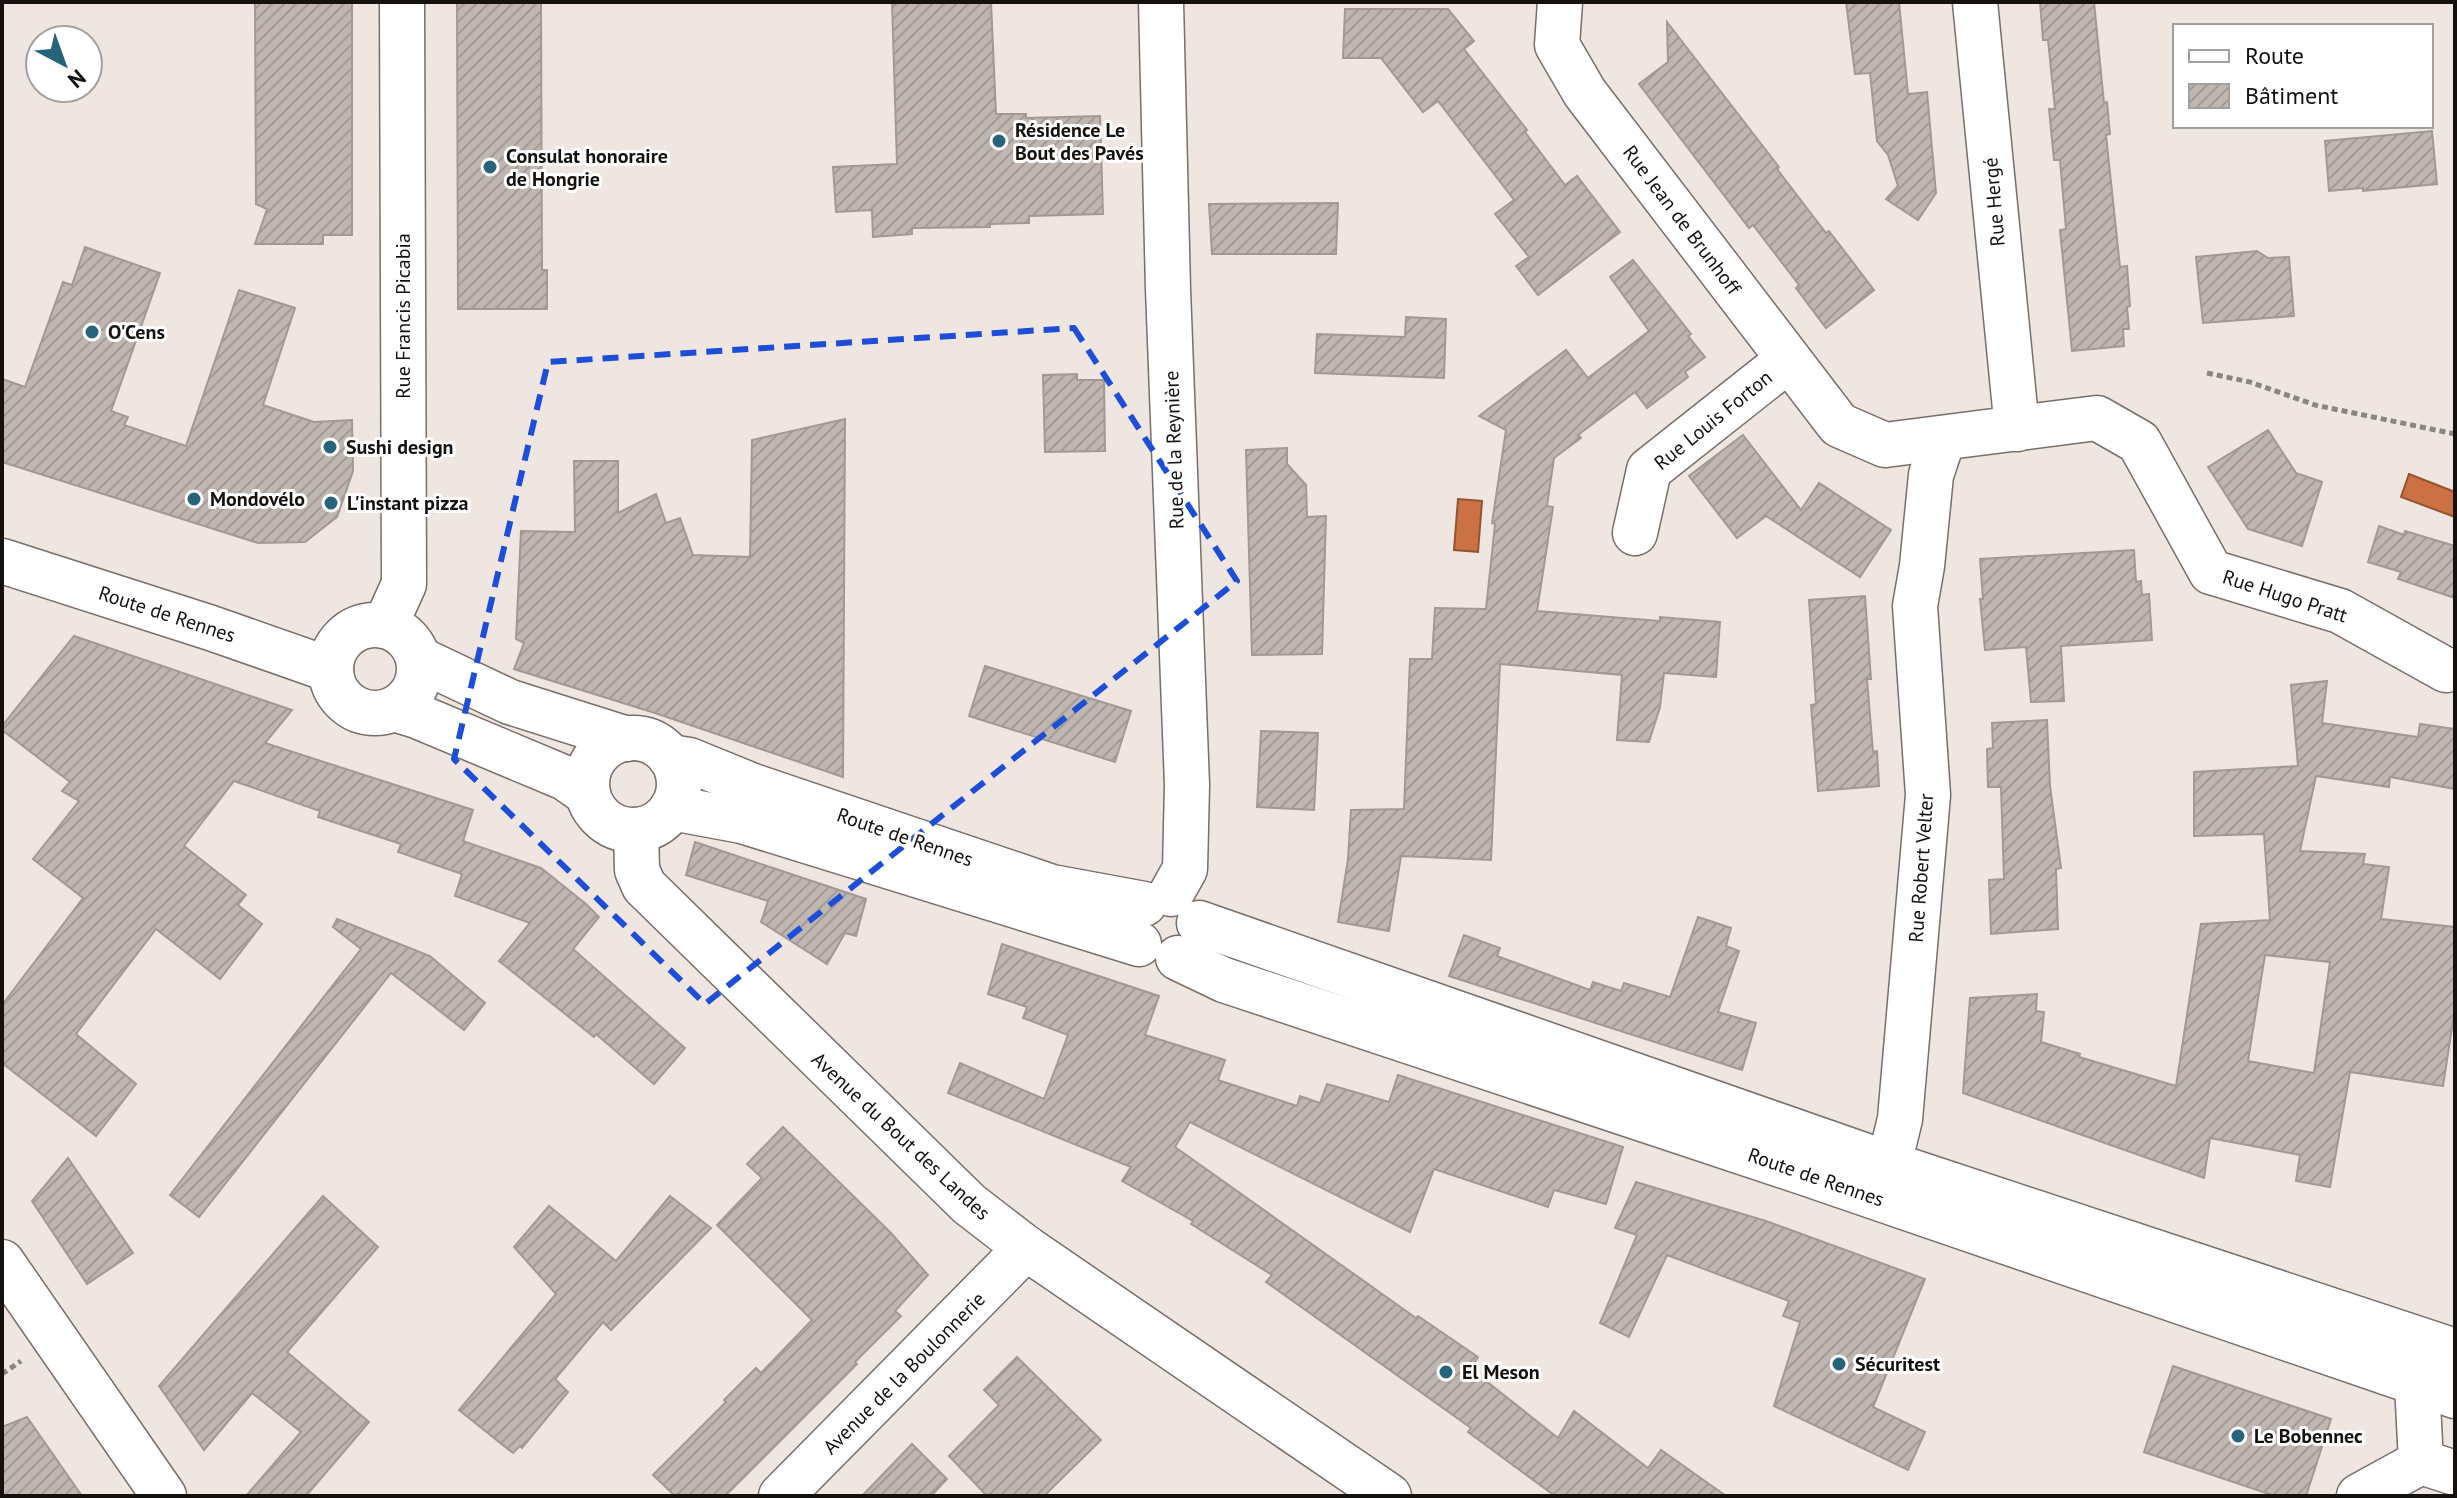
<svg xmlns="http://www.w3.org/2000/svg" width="2457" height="1498" viewBox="0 0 2457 1498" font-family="'PT Sans',sans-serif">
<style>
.water{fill:#cb7143;stroke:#945433;stroke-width:2}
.building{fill:url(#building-hatch);stroke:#a29894;stroke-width:2;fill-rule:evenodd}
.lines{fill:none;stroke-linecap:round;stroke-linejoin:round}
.minor-casing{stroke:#786e6a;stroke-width:47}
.major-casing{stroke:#786e6a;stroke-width:47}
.path{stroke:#8b8480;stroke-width:5;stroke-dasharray:6 4;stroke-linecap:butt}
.minor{stroke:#fff;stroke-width:44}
.major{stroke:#fff;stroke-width:44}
.marked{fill:none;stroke:#1d4ed8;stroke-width:6;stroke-dasharray:16 10;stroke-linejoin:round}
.poi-dot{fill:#27647b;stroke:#fff;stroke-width:3}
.labels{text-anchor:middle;stroke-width:6;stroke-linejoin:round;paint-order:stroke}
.poi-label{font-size:20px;font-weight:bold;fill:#14110f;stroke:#fff;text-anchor:start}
.street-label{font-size:20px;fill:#14110f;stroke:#fff}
</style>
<defs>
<pattern id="building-hatch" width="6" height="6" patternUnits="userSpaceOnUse" patternTransform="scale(2)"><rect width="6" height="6" fill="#c0b6b1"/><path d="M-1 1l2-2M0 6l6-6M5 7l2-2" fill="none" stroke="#a49b97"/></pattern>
</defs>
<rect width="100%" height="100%" fill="#f0e6e1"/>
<g class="water">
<path d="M 2409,474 L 2455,492 L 2455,517 L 2401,497 Z"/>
<path d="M 1458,499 L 1482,501 L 1478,552 L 1454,550 Z"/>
</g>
<g class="building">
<path d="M 255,2 L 352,2 L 352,235 L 323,235 L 323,244 L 255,244 L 267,209 L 256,204 Z"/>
<path d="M 457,2 L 541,2 L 542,270 L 547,270 L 547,309 L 458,309 Z"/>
<path d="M 892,2 L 991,2 L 996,114 L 1026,114 L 1026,118 L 1100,116 L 1103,214 L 1029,216 L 1029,223 L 990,224 L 990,227 L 912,228 L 912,234 L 873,237 L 872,210 L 836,212 L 833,167 L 897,164 Z"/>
<path d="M 1846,2 L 1899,2 L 1908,94 L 1927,92 L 1936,193 L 1918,220 L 1886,199 L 1898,186 L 1888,155 L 1877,141 L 1870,73 L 1855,74 Z"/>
<path d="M 2040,2 L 2094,2 L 2104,103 L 2107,102 L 2110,134 L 2106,135 L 2120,267 L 2127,266 L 2130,306 L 2127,307 L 2129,329 L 2123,329 L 2124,346 L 2072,351 L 2060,230 L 2066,229 L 2060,160 L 2054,160 L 2049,109 L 2055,109 L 2048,40 L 2043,40 Z"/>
<path d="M 1345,9 L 1448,9 L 1474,41 L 1464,49 L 1527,130 L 1525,132 L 1565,185 L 1577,176 L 1620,232 L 1538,295 L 1516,266 L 1529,257 L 1495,214 L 1514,200 L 1438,101 L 1423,112 L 1381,58 L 1343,58 Z"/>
<path d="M 1667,22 L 1779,167 L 1777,169 L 1826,233 L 1829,231 L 1874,290 L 1826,328 L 1796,288 L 1799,285 L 1753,225 L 1749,228 L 1639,84 L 1668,62 Z"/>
<path d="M 2432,131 L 2437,184 L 2363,191 L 2363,188 L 2329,191 L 2325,141 Z"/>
<path d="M 1338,203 L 1336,254 L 1212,254 L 1209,204 Z"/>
<path d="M 85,247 L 160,273 L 111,411 L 128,417 L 124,425 L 186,446 L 239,290 L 295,308 L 263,405 L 314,422 L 352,420 L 353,471 L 337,517 L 305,542 L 258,543 L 2,462 L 2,379 L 25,387 L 63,282 L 72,285 Z"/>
<path d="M 2257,251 L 2268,258 L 2289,257 L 2294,316 L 2203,323 L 2196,257 Z"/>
<path d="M 1633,260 L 1691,334 L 1688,336 L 1705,357 L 1685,372 L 1688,377 L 1647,408 L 1635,392 L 1578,435 L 1581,438 L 1554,458 L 1547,506 L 1553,507 L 1537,611 L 1660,621 L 1660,617 L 1720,622 L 1716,677 L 1664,673 L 1660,707 L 1649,742 L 1617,740 L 1622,675 L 1500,664 L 1491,860 L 1401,856 L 1389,931 L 1338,922 L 1348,859 L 1351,810 L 1404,809 L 1410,659 L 1432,659 L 1435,608 L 1486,609 L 1495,524 L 1492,523 L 1506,430 L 1479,416 L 1566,350 L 1588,378 L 1649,331 L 1610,277 Z"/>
<path d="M 1406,317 L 1446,319 L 1444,378 L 1315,373 L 1317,334 L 1405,337 Z"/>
<path d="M 1077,374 L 1077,380 L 1104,380 L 1105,451 L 1045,452 L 1043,375 Z"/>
<path d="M 845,419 L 843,777 L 655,713 L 514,669 L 524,643 L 516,639 L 521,531 L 575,532 L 574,461 L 618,461 L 618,513 L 656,494 L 666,523 L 680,518 L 693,555 L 750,557 L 752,440 Z"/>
<path d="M 2268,430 L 2296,473 L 2322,482 L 2302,546 L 2248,529 L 2208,467 Z"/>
<path d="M 1743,435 L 1801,510 L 1819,483 L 1891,530 L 1860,577 L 1766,516 L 1737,538 L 1689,476 Z"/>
<path d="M 1287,448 L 1287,464 L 1306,485 L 1307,517 L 1326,516 L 1322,654 L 1252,655 L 1246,450 Z"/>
<path d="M 2379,526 L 2404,535 L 2405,531 L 2455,546 L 2455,598 L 2398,579 L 2401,572 L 2368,562 Z"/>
<path d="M 2134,550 L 2136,582 L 2141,581 L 2142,595 L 2149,594 L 2152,640 L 2061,646 L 2064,701 L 2031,702 L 2026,647 L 1985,650 L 1980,599 L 1983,599 L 1980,559 Z"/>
<path d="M 1865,596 L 1871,679 L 1867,679 L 1873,752 L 1877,751 L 1879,786 L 1818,791 L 1811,705 L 1816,704 L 1809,600 Z"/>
<path d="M 74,636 L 292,710 L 265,743 L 473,810 L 463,841 L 541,868 L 586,904 L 599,917 L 573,949 L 685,1048 L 654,1084 L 596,1034 L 594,1037 L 499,961 L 530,923 L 455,896 L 462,874 L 398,852 L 401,844 L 318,817 L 320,811 L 234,781 L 184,846 L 246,895 L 238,905 L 262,924 L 220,979 L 156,929 L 76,1034 L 136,1084 L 96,1136 L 2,1063 L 2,1005 L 83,898 L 33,859 L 79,801 L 62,791 L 70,782 L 2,730 L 2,726 Z"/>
<path d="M 985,666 L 1131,711 L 1115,762 L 969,716 Z"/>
<path d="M 2327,681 L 2322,723 L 2418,737 L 2420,724 L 2455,729 L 2455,789 L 2390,777 L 2389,787 L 2316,776 L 2300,851 L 2365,854 L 2363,864 L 2389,867 L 2381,919 L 2455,927 L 2455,1008 L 2443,1086 L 2350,1072 L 2330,1187 L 2296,1181 L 2300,1155 L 2210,1138 L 2204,1178 L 1963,1093 L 1970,998 L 2037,994 L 2036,1011 L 2044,1012 L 2041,1042 L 2080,1054 L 2079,1057 L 2176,1086 L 2201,924 L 2270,920 L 2264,834 L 2194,836 L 2194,772 L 2298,766 L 2291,685 ZM 2265,955 L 2330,962 L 2314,1073 L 2248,1061 Z"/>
<path d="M 2047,720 L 2050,786 L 2061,868 L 2056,869 L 2058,929 L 1991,934 L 1989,880 L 2004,879 L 2001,787 L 1988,787 L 1987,749 L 1993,748 L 1992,723 Z"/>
<path d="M 1261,731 L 1318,733 L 1314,810 L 1257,807 Z"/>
<path d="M 695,842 L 866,899 L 856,936 L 845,933 L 827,964 L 761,922 L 768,901 L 686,875 Z"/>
<path d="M 1698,917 L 1731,928 L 1726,946 L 1739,951 L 1718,1012 L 1756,1023 L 1742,1070 L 1449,976 L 1464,935 L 1500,948 L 1497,956 L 1590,990 L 1593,982 L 1621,991 L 1624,983 L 1670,997 Z"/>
<path d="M 337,919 L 430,956 L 485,1003 L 464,1030 L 391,973 L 199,1217 L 170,1195 L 361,949 L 333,927 Z"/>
<path d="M 1002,944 L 1159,996 L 1145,1035 L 1225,1060 L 1218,1080 L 1297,1106 L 1300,1096 L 1320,1103 L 1327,1084 L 1389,1102 L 1398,1075 L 1623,1147 L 1606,1204 L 1554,1190 L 1548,1207 L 1434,1169 L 1410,1232 L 1190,1122 L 1175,1147 L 1416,1318 L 1418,1316 L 1478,1357 L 1471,1369 L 1558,1438 L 1574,1411 L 1648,1468 L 1661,1450 L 1726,1496 L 1555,1496 L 1468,1432 L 1471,1428 L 1266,1282 L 1272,1275 L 1191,1224 L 1193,1221 L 1122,1181 L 1131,1167 L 948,1093 L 960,1063 L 1044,1099 L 1068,1035 L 1023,1018 L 1027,1007 L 988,994 Z"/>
<path d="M 783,1127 L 891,1233 L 928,1275 L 895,1311 L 901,1316 L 855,1362 L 857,1364 L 725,1496 L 675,1496 L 653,1475 L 726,1402 L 724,1400 L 756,1368 L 761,1373 L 812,1320 L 717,1225 L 762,1178 L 747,1164 Z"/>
<path d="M 68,1158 L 133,1253 L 87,1284 L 32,1201 Z"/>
<path d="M 1636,1182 L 1766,1221 L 1925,1279 L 1873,1407 L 1925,1432 L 1908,1470 L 1774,1406 L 1800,1322 L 1783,1316 L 1789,1301 L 1667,1255 L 1629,1337 L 1600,1323 L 1637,1235 L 1615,1228 Z"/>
<path d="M 323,1196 L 378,1247 L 287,1352 L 369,1422 L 306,1496 L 246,1496 L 301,1432 L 252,1393 L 204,1450 L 159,1386 Z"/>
<path d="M 670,1196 L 711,1228 L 611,1330 L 603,1322 L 555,1379 L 568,1392 L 522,1448 L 520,1446 L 513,1453 L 459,1410 L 556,1294 L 514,1247 L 549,1206 L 616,1261 Z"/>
<path d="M 1017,1357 L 1101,1440 L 1044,1496 L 987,1496 L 949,1456 L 999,1405 L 984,1390 Z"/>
<path d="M 2173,1366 L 2331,1419 L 2306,1496 L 2275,1496 L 2144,1452 Z"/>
<path d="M 27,1417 L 82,1496 L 2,1496 L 2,1427 Z"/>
<path d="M 912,1444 L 947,1479 L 931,1496 L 862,1496 Z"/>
</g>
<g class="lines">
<g class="minor-casing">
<g id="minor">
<path d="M 1161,2 L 1168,289 L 1187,785 L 1185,869 L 1171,894"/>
<path d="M 1560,2 L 1557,45 L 1585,93 L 1839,425 L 1885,445 L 2097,418 L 2139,442 L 2211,572 L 2340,611 L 2446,670"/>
<path d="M 1975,2 L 2017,429"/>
<path d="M 1635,533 L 1649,470 L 1788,360"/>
<path d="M 385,626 L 404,584 L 402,2"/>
<path d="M 636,830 L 637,870 L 644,886 L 969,1204 L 1026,1248 L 1389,1496"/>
<path d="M 1889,1164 L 1900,1119 L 1928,795 L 1915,606 L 1922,566 L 1931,475 L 1943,439"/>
<path d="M 2,1262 L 164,1496"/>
<path d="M 2417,1384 L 2421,1462 L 2455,1473"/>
<path d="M 781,1496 L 1026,1248"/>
<path d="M 2359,1496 L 2421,1462"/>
</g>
</g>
<g class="major-casing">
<g id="major">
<path d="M 2,561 L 211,628 L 331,670"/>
<circle cx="375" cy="669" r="44"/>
<path d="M 419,659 L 510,702 L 627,739"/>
<path d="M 394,709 L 417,716 L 565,778 L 588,794"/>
<circle cx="633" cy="784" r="46"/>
<path d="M 670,757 L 689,760 L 753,786 L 1052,887 L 1144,904"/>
<path d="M 672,808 L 742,821 L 1139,944"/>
<path d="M 1199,923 L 1889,1164 L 2455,1351"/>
<path d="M 1178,958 L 1224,980 L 1805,1173 L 2455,1396"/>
</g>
</g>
<g class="path">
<path d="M 2207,373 L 2250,382 L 2315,405 L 2455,434"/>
<path d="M 2,1374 L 21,1361"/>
</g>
<use href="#minor" class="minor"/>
<use href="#major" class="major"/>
</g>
<path class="marked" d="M 1074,328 L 1237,581 L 705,1004 L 454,759 L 548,362 Z"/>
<g class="poi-dot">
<circle cx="999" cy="141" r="8"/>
<circle cx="490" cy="167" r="8"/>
<circle cx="92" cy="332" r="8"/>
<circle cx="330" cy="447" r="8"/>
<circle cx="194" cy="499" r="8"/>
<circle cx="331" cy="503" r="8"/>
<circle cx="1839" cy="1364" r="8"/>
<circle cx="1446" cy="1372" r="8"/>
<circle cx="2238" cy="1436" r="8"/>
</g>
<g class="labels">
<g class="poi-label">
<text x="1015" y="137">Résidence Le<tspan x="1015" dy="23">Bout des Pavés</tspan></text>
<text x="506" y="163">Consulat honoraire<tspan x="506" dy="23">de Hongrie</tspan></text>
<text x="108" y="339">O'Cens</text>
<text x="346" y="454">Sushi design</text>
<text x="210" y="506">Mondovélo</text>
<text x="347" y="510">L'instant pizza</text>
<text x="1855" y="1371">Sécuritest</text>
<text x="1462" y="1379">El Meson</text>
<text x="2254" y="1443">Le Bobennec</text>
</g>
<g class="street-label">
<text transform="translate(1994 202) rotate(-95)" y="7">Rue Hergé</text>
<text transform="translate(1682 220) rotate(53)" y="7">Rue Jean de Brunhoff</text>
<text transform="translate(403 316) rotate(-90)" y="7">Rue Francis Picabia</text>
<text transform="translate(1713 420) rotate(-39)" y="7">Rue Louis Forton</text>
<text transform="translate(1174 450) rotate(-92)" y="7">Rue de la Reynière</text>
<text transform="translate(2285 596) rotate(18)" y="7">Rue Hugo Pratt</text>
<text transform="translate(167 614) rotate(18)" y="7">Route de Rennes</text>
<text transform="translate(905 837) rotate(19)" y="7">Route de Rennes</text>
<text transform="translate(1921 868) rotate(-86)" y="7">Rue Robert Velter</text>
<text transform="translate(901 1136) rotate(43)" y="7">Avenue du Bout des Landes</text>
<text transform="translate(1816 1177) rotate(19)" y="7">Route de Rennes</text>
<text transform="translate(904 1373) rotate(-45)" y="7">Avenue de la Boulonnerie</text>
</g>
</g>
<rect width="2457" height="1498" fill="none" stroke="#14110f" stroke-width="8"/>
<rect x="2173" y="24" width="260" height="104" fill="#ffffff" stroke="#a1a09f" stroke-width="2"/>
<rect x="2189" y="50" width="40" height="12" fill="#ffffff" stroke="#a1a09f" stroke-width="2"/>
<text x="2245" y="64" font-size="24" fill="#14110f">Route</text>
<rect x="2189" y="84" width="40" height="24" fill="url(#building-hatch)" stroke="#a1a09f" stroke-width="2"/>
<text x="2245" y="104" font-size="24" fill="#14110f">Bâtiment</text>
<g transform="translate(64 64) rotate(139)"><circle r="38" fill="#ffffff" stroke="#a1a09f" stroke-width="2"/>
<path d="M0-6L14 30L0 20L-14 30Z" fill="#27647b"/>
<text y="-12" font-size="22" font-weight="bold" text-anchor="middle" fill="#14110f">N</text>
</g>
</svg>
